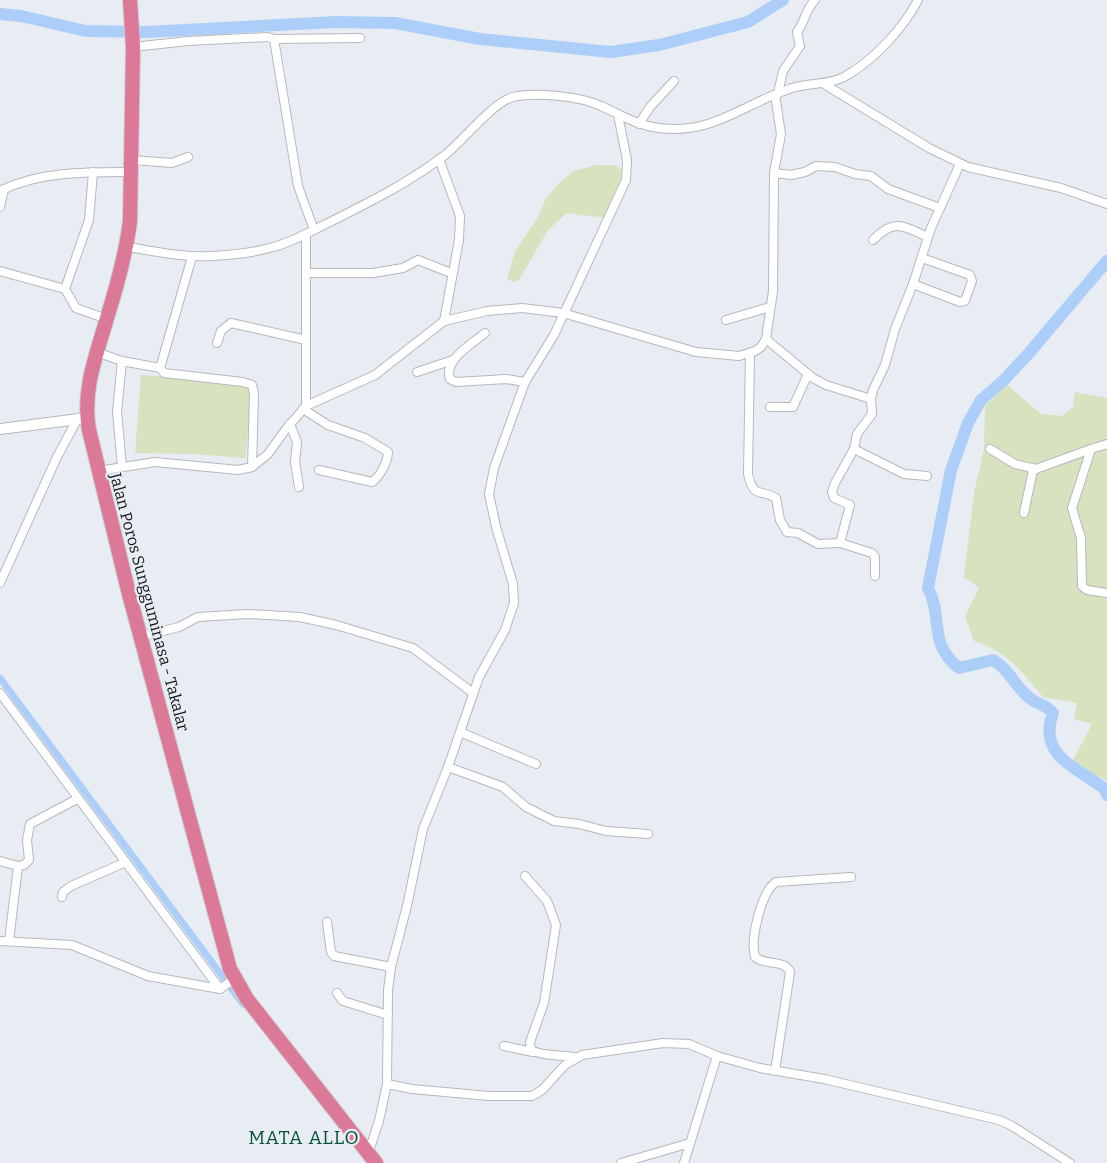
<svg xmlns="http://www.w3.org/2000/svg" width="1107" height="1163" viewBox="0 0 1107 1163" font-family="Bitter,serif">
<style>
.green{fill:#d7e2bf}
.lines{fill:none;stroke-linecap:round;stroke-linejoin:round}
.canal{stroke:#aecefa;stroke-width:7}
.river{stroke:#aecefa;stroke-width:12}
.street-casing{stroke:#b4b9be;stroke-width:10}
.secondary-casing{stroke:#b4b9be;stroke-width:12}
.highway-casing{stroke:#cbcbcc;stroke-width:16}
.street{stroke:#fff;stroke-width:8}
.secondary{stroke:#fff;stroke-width:10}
.highway{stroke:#dc7998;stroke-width:14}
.labels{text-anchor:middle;stroke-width:4.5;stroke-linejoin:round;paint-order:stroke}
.street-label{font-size:16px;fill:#121416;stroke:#e8edf3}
.quarter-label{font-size:19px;letter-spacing:1px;fill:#075239;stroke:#e8edf3}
</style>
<rect width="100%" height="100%" fill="#e8edf3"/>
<g class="green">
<path d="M 596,165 L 616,165 L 623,172 L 615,201 L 607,218 L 567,213 L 548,230 L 519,280 L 513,282 L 507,279 L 515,251 L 536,220 L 546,199 L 559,183 L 574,171 Z"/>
<path d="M 141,375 L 253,383 L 245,458 L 192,454 L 135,453 Z"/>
<path d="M 1007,385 L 1041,414 L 1062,416 L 1073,407 L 1075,392 L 1107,398 L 1107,781 L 1072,762 L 1092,724 L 1074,719 L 1077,703 L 1043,697 C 1020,670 1010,653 974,641 L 965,616 L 979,588 L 964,577 L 974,493 L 984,449 L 985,406 Z"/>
</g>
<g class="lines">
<path class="canal" d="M 0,678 L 243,1004"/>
<g class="river">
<path d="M 0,14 L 21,16 L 86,31 L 146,32 L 336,22 L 395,23 L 480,39 L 611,52 L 659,45 L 748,22 L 783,0"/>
<path d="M 1107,261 L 1029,353 L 1004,380 L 981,400 L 968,423 L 951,470 L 928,588 C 944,620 927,642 959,668 L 993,660 C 1010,669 1015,688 1031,699 C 1040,706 1044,703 1053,713 C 1037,756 1078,768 1105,789 L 1107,795"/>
</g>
<g class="street-casing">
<g id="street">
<path d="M 274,39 L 360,38"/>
<path d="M 133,47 L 188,41 L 268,37 L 274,39 L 298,186 L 314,230"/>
<path d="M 824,84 L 929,148 L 968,167 L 1061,188 L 1107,204"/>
<path d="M 778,93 L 783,71 L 800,46 L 797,32 C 806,20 805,10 815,0"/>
<path d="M 639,124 L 650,107 L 674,81"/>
<path d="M 439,159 L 460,216 L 459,240 L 444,321"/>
<path d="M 132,160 L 172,163 L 188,157"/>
<path d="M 774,173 L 791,175 L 805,172 L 816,166 L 835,167 L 855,174 L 871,176 L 888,189 L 940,208"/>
<path d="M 0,191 C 40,171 89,172 132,172"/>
<path d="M 0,207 L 4,189"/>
<path d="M 306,235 L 306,406"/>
<path d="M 873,240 C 894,218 903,226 928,237"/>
<path d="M 127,247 C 155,251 183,258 211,256 C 232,255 253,253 273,247 C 293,242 311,231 330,222 C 370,202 410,182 445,155 C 464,140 493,102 513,97 C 535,92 580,96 601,106 C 622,115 635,125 659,128 C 712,135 742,105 789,89 C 807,82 826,86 844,77 C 873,61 903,29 918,0"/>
<path d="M 192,257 L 160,368 L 164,373 L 243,382 L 252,385 L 254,393 L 252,467"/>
<path d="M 0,271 L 65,289 L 76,308 L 107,319"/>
<path d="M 306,273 L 373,273 L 403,268 L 418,260 L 451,273"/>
<path d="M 913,284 L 960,302 L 965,301 L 972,281 L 970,275 L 922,258"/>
<path d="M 65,289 L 89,220 L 93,172"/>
<path d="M 726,320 L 770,307"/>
<path d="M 485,333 C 473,343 443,360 450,379 L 456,382 L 506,379 L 525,382"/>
<path d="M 766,339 L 813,378 L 826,385 L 871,399"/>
<path d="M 217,343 L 221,331 L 231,323 L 306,340"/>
<path d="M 96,352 L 122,361 L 160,368"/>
<path d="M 750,354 L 748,474 C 754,500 760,488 776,498 L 780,520 L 787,532 L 798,533 L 818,544 L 840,543"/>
<path d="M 417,372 L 453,360"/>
<path d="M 770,407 L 793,407 L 808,374"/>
<path d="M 303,409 L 328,425 L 365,438 L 388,452 C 388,461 380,477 372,482 L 319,470"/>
<path d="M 290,424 L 297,442 L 295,462 L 299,487"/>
<path d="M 1107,444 L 1091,449 L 1072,508 L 1081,538 L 1082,586 L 1087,590 L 1107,593"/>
<path d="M 854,449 L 904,474 L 927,476"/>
<path d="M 990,449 L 1015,464 L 1036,469"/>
<path d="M 122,466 L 117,412 L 122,361"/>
<path d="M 98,471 L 155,462 L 238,470 L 252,467 L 268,454 L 286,429 L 306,406 L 375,375 L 444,321 L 487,311 L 522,308 L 563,313 L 696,352 L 739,356 L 755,351 L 761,347 L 766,339 L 773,291 L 774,173 L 781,134 L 775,95"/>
<path d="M 1024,513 L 1033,470 L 1091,449"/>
<path d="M 875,576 L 875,557 L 872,553 L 840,543 L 850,505 L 834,498 L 832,492 L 835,483 L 854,449 L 857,434 L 872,414 L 871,399 L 873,390 L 885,365 L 895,329 L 913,284 L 931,228 L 960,164"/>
<path d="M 0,583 L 57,457 L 78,418"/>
<path d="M 142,636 L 179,627 L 198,617 L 248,614 L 300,617 L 336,625 L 413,648 L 473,693"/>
<path d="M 0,693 L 220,989"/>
<path d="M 460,732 L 536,764"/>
<path d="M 448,767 L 503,787 L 526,807 L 554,821 L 579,824 L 606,831 L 648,834"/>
<path d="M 0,861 L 18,866"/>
<path d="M 525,876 L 547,901 L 556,925 L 544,1003 L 530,1042 L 531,1049 C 537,1056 563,1055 574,1057"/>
<path d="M 62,897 L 63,892 L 71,886 L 126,862"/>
<path d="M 327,922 L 331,952 L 334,956 L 391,967"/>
<path d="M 0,941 L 72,945 L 148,976 L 220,989 L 234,979"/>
<path d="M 9,941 L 18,866 L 24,865 L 29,860 L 27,840 L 30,824 L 77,799"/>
<path d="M 337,993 L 343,1001 L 388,1015"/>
<path d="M 504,1046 L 533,1052"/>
<path d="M 775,1071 L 790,972 C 785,959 765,966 755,957 C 750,940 761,892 776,882 L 851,877"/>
<path d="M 387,1084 L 412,1089 L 489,1096 L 532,1096 L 542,1090 L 565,1065 L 582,1055 L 663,1043 L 689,1044 L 717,1056 L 760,1068 L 824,1079 L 999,1120 L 1012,1126 L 1070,1163"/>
<path d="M 368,1154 L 379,1121 L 387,1084 L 388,990 L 391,967 L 407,906 L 423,829 L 448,767 L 479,677 L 505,630 L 514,603 L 513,584 L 496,527 L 489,494 L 494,468 L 525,382 L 554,335 L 626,180 L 627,160 L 618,115"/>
<path d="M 621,1163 L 690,1143"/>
<path d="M 684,1163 L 717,1056"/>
</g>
</g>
<g class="secondary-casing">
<path id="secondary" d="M 0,429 L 87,418"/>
</g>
<g class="highway-casing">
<path id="highway" d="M 130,0 L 133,47 L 130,221 C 126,254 117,286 107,318 C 96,356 82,391 89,430 L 129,594 L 230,969 L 247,999 L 376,1163"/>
</g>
<use href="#street" class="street"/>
<use href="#secondary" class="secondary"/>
<use href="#highway" class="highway"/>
</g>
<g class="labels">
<g class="street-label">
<text transform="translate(150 602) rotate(75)" y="6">Jalan Poros Sungguminasa - Takalar</text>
</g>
<g class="quarter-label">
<text x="304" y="1144">MATA ALLO</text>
</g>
</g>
</svg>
